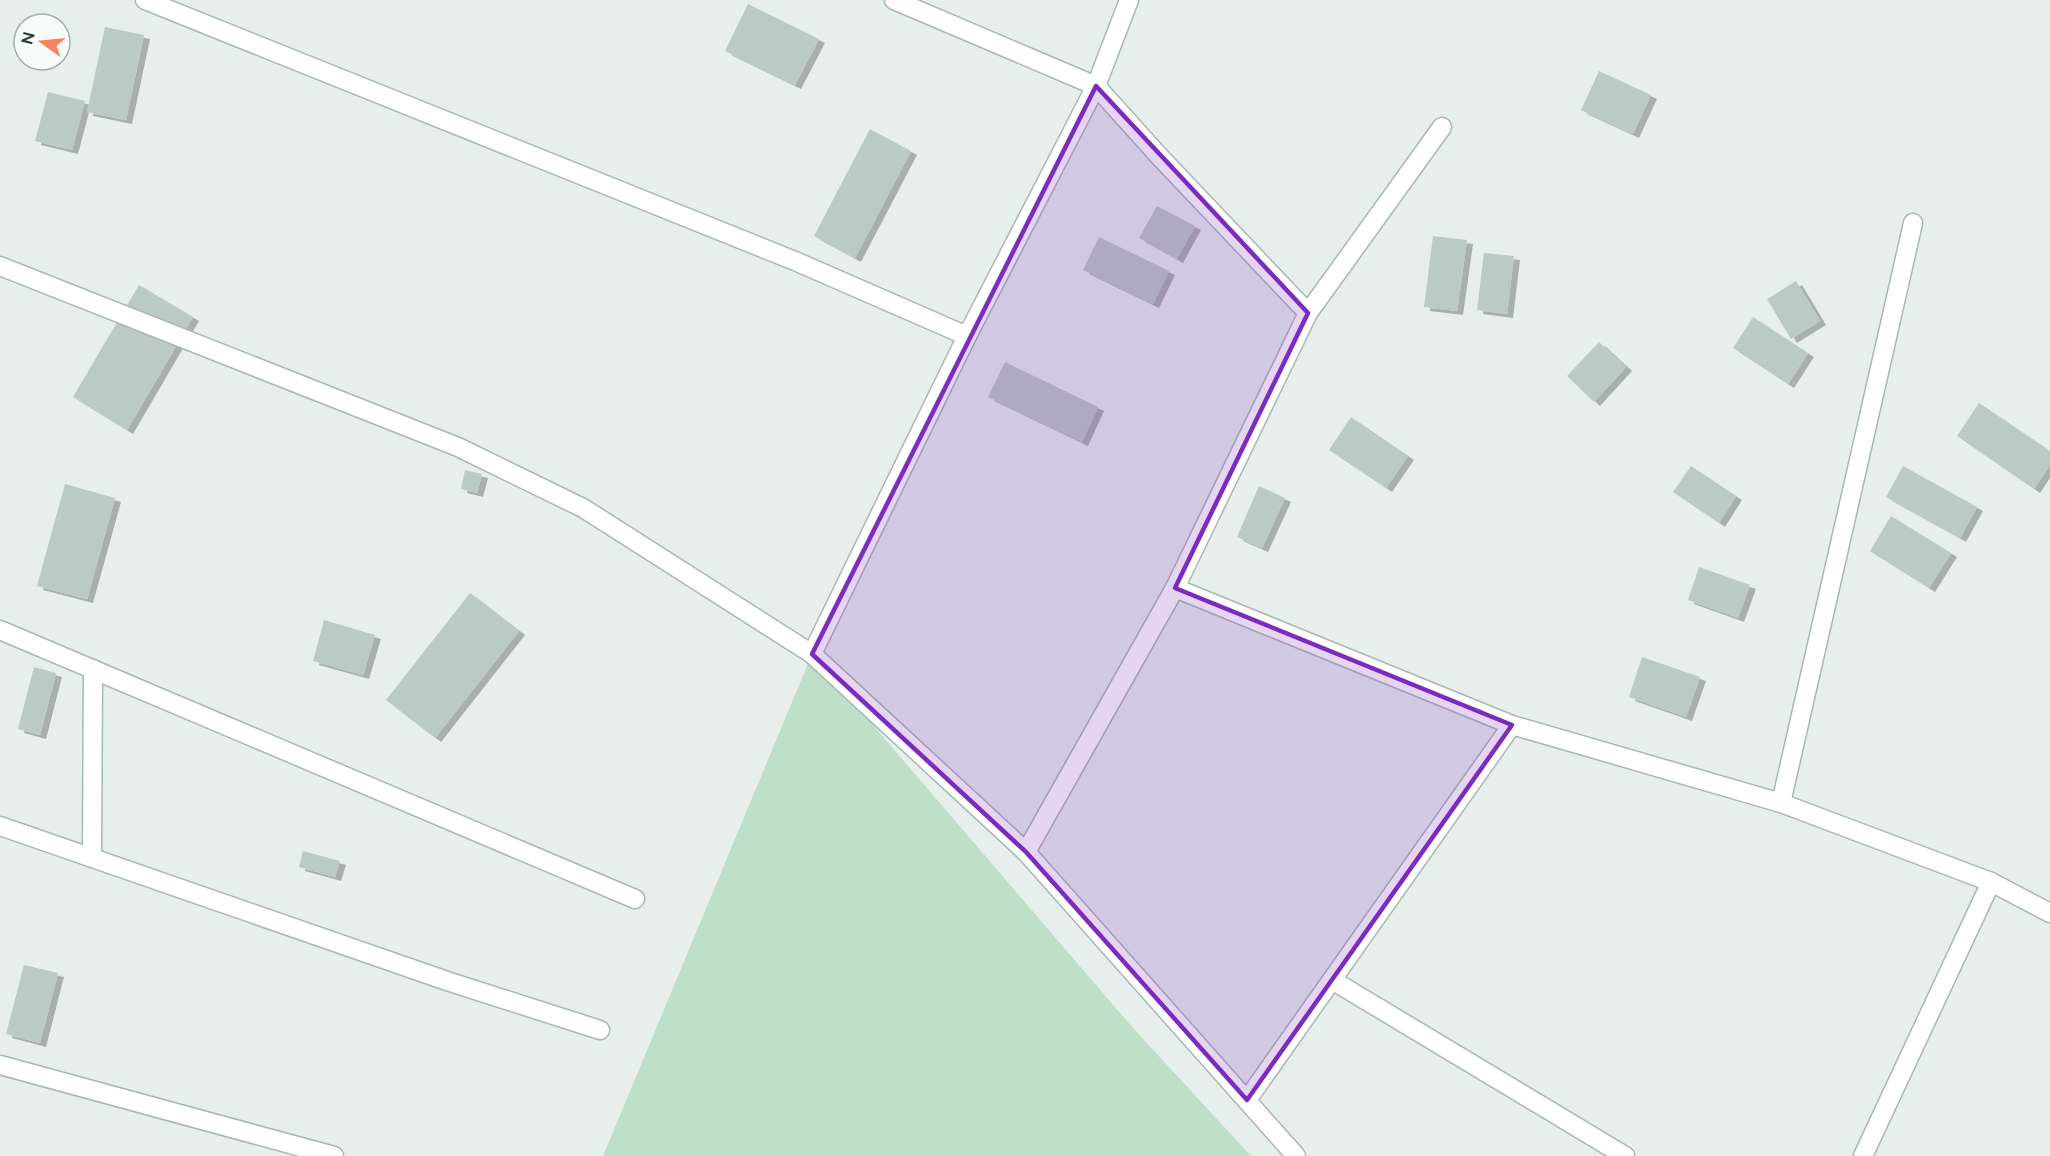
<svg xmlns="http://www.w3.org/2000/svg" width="2050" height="1156" viewBox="0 0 2050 1156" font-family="Raleway,sans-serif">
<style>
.green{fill:#bfe0c8}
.building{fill:#bbcac4;filter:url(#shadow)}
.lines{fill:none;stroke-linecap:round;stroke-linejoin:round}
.minor-casing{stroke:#a8b8b2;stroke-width:21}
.minor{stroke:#fff;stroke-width:18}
.marked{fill:#7b2cbf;fill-opacity:0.2;stroke:#7b2cbf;stroke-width:4.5;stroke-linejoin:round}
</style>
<defs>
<filter id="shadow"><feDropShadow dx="6" dy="4" stdDeviation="0" flood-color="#0004"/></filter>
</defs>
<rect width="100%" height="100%" fill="#e6efeb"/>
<path class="green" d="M 812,654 L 1133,1028 L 1251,1156 L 603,1156 Z"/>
<g class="building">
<path d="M 748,4 L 819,39 L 795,85 L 725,51 Z"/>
<path d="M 105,27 L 144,35 L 126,120 L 87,112 Z"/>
<path d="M 1599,71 L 1651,95 L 1633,134 L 1581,110 Z"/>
<path d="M 48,92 L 85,101 L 72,150 L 35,141 Z"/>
<path d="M 870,129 L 911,151 L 855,258 L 814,236 Z"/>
<path d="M 1157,206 L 1195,226 L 1177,259 L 1139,238 Z"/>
<path d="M 1433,236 L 1467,240 L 1457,311 L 1424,307 Z"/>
<path d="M 1099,237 L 1169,271 L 1153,304 L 1083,270 Z"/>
<path d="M 1484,253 L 1514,256 L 1507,314 L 1477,310 Z"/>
<path d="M 1796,281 L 1820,321 L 1791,339 L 1767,299 Z"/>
<path d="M 139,285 L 193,317 L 127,430 L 73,397 Z"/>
<path d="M 1753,317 L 1808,353 L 1788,384 L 1733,348 Z"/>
<path d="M 1599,342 L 1626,367 L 1594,402 L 1567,376 Z"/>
<path d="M 1005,362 L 1098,407 L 1082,442 L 988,397 Z"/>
<path d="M 1979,403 L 2050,451 L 2050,465 L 2034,489 L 1957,436 Z"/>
<path d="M 1351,417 L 1408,456 L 1386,488 L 1329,450 Z"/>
<path d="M 1691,466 L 1736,496 L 1719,523 L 1673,492 Z"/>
<path d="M 1903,466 L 1977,507 L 1960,538 L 1886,497 Z"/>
<path d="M 465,470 L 482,474 L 477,493 L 461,489 Z"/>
<path d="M 65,484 L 115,498 L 87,599 L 37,586 Z"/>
<path d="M 1259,486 L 1285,498 L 1262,548 L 1237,537 Z"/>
<path d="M 1891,516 L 1951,553 L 1929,588 L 1870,551 Z"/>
<path d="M 1699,567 L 1750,585 L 1738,618 L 1688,600 Z"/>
<path d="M 470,593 L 519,631 L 435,738 L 386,700 Z"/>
<path d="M 324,620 L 375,635 L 363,675 L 313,661 Z"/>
<path d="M 1642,657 L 1700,677 L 1686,717 L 1629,697 Z"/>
<path d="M 34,667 L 56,673 L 40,735 L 18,729 Z"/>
<path d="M 303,851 L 340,861 L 335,877 L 299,867 Z"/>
<path d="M 24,965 L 58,973 L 40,1043 L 6,1034 Z"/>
</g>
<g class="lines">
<g class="minor-casing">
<g id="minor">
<path d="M 145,0 L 795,261 L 967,336"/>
<path d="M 894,0 L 1096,86 L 1159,156 L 1308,313"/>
<path d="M 0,266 L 458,447 L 583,508 L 812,654 L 1026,852 L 1296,1156"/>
<path d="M 1175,588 L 1512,725 L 1781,803 L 1991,882 L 2050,913"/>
<path d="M 0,630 L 635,899"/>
<path d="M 812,654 L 967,336 L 1096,86 L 1129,0"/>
<path d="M 1781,803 L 1913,223"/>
<path d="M 0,826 L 450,982 L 600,1030"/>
<path d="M 1026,852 L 1175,588 L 1308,313 L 1442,127"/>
<path d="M 92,858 L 93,669"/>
<path d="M 1332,980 L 1625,1156"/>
<path d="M 0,1065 L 334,1156"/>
<path d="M 1247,1100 L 1512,725"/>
<path d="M 1863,1156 L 1991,882"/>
</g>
</g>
<use href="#minor" class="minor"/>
</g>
<path class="marked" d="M 1096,86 L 1308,313 L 1175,588 L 1512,725 L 1247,1100 L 1026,852 L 812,654 Z"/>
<g transform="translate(42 42) rotate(285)"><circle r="28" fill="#f7fbf9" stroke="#a3b1ad" stroke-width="1.5"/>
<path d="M0-4.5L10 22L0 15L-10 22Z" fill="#f4845f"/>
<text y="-9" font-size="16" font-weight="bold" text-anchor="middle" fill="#24423a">N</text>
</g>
</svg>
